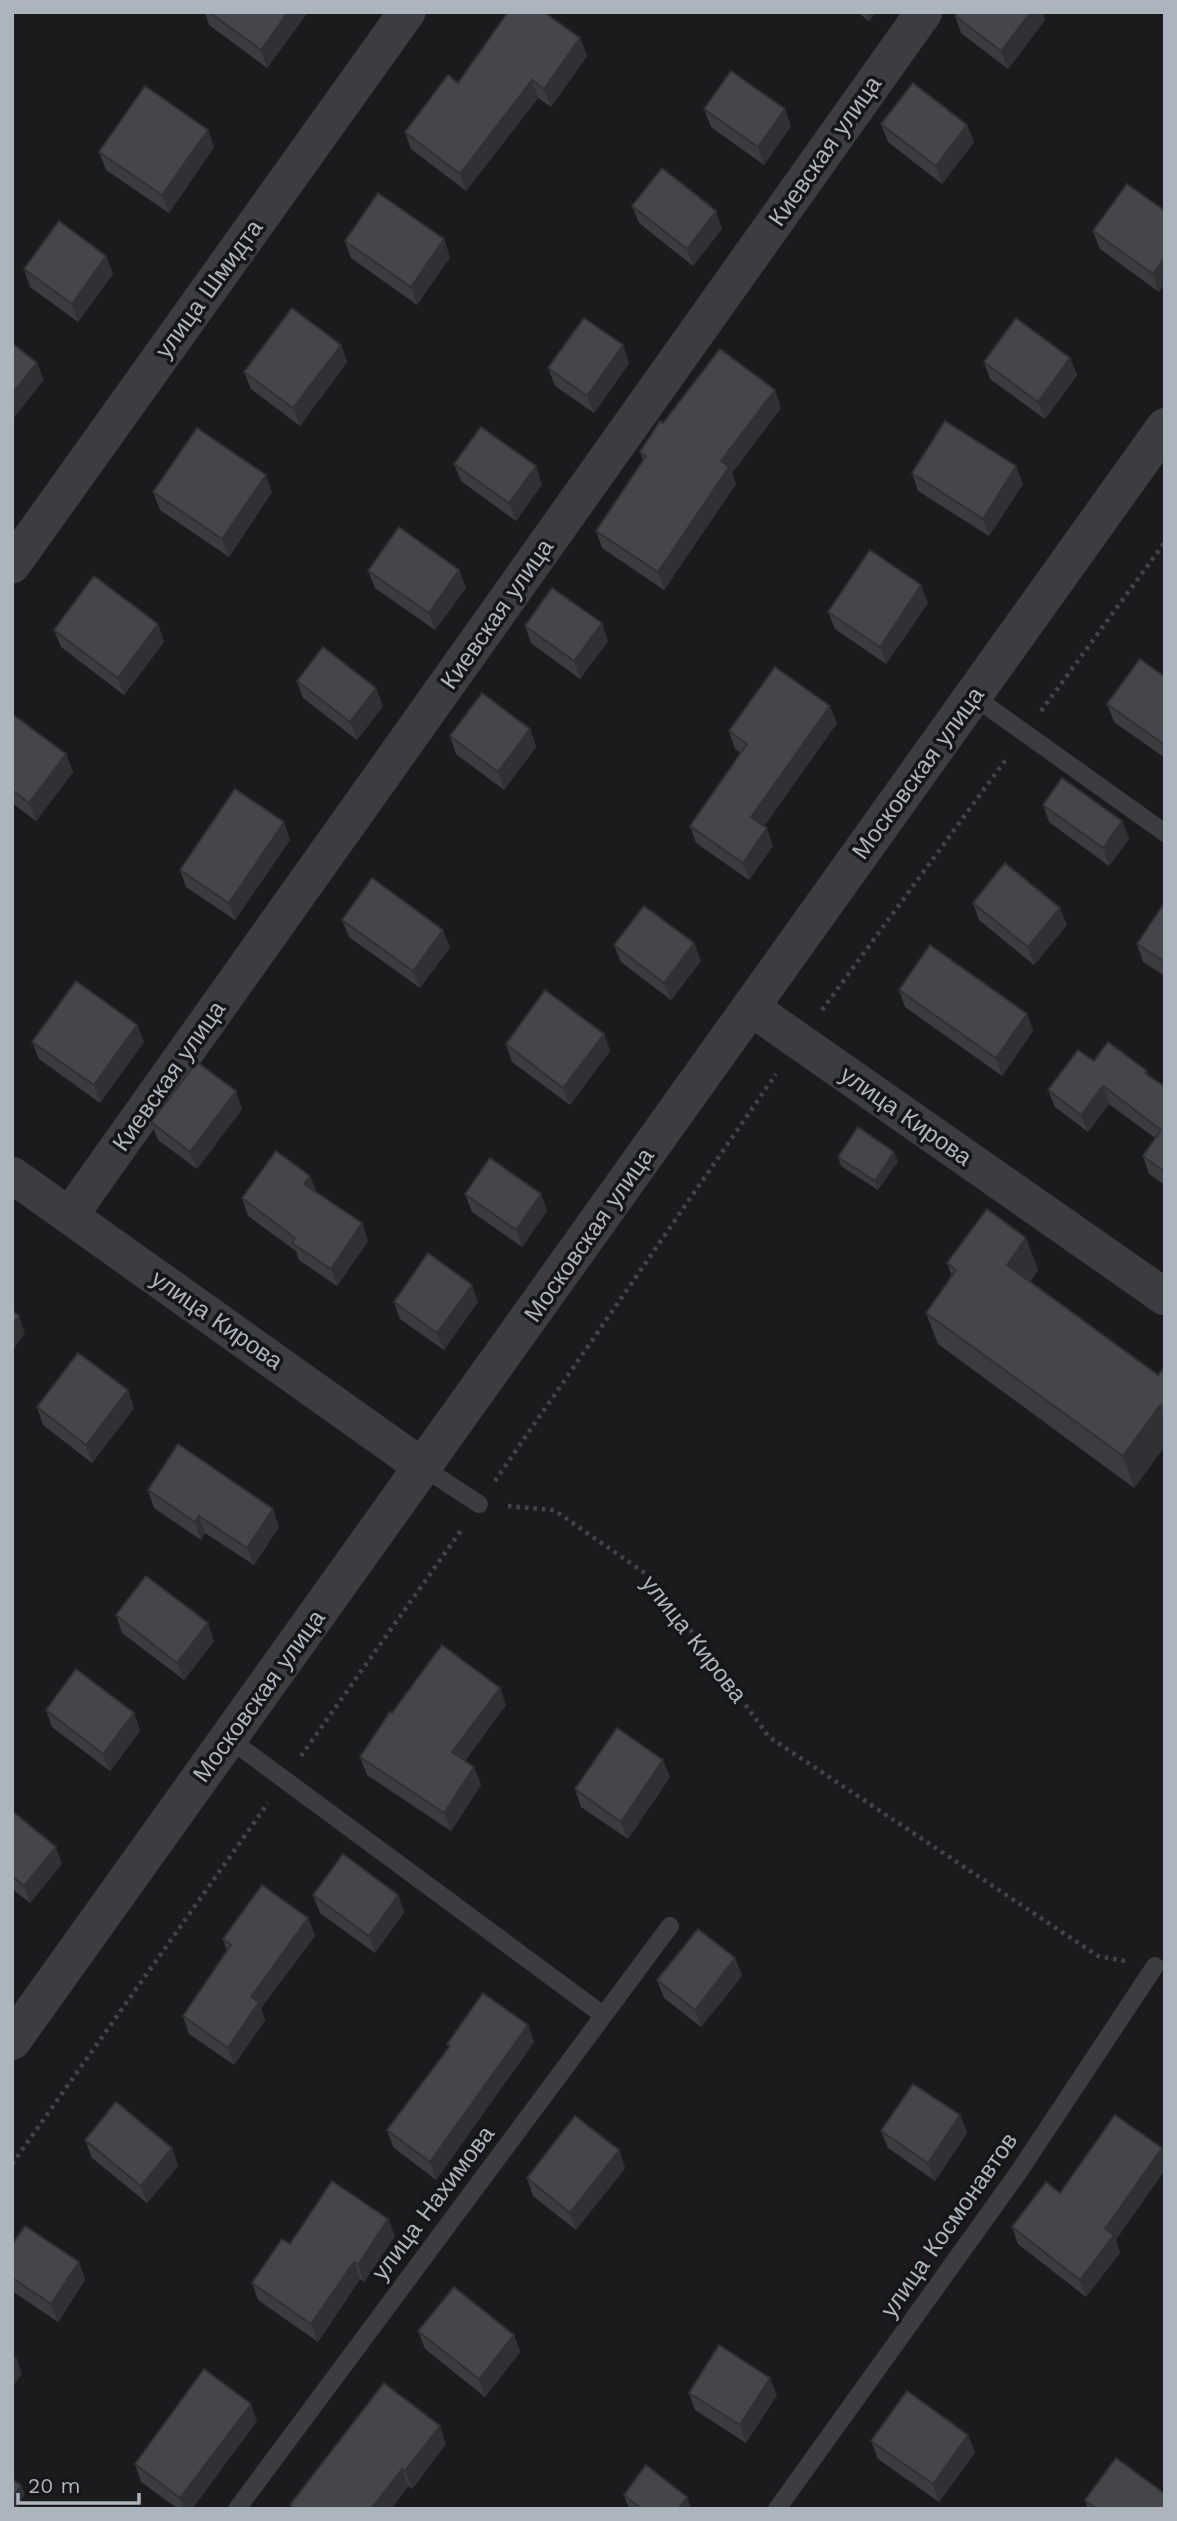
<svg xmlns="http://www.w3.org/2000/svg" width="1177" height="2521" viewBox="0 0 1177 2521" font-family="'Work Sans',sans-serif">
<style>
.lines{fill:none;stroke-linecap:round;stroke-linejoin:round}
.path{stroke:#41454a;stroke-width:4.5;stroke-dasharray:3.5 5;stroke-linecap:butt}
.service{stroke:#3b3d43;stroke-width:18}
.minor{stroke:#3b3d43;stroke-width:37}
.tertiary{stroke:#3b3d43;stroke-width:38}
.wall{fill:#3b3c40}
.shaded-wall{fill:#303134}
.building{fill:#45464b;stroke:#303134;stroke-width:2}
.labels{text-anchor:middle;stroke-width:7;stroke-linejoin:round;paint-order:stroke}
.street-label{font-size:24px;fill:#acb4be;stroke:#161619}
</style>
<rect width="100%" height="100%" fill="#1b1b1d"/>
<g class="lines">
<g class="path">
<path d="M 1041,711 L 1165,542"/>
<path d="M 822,1010 L 1007,758"/>
<path d="M 495,1481 L 776,1074"/>
<path d="M 508,1506 L 554,1510 L 652,1578 L 769,1737 L 1098,1956 L 1125,1961"/>
<path d="M 301,1756 L 462,1529"/>
<path d="M 12,2164 L 268,1803"/>
</g>
<g class="service">
<path d="M 973,696 L 1165,833"/>
<path d="M 424,1468 L 479,1504"/>
<path d="M 228,1738 L 603,2015"/>
<path d="M 237,2509 L 670,1926"/>
<path d="M 777,2509 L 1018,2173 L 1155,1966"/>
</g>
<g class="minor">
<path d="M 12,565 L 407,12"/>
<path d="M 750,1007 L 1165,1297"/>
<path d="M 12,1175 L 424,1468"/>
<path d="M 70,1215 L 924,12"/>
</g>
<path class="tertiary" d="M 12,2041 L 1165,427"/>
</g>
<g class="wall">
<path d="M 205,12 L 308,12 L 267,68 L 209,25 Z"/>
<path d="M 857,12 L 876,12 L 869,21 Z"/>
<path d="M 958,12 L 1042,12 L 1045,20 L 1008,69 L 961,33 L 955,16 Z"/>
<path d="M 580,38 L 587,56 L 551,107 L 538,98 L 466,191 L 411,149 L 405,132 L 458,83 Z"/>
<path d="M 704,109 L 791,126 L 764,165 L 711,127 Z"/>
<path d="M 881,124 L 967,125 L 974,142 L 942,184 L 888,142 Z"/>
<path d="M 208,130 L 214,147 L 169,213 L 106,170 L 99,152 Z"/>
<path d="M 1127,184 L 1159,292 L 1100,249 L 1093,231 Z"/>
<path d="M 632,206 L 722,229 L 693,266 L 639,223 Z"/>
<path d="M 345,241 L 450,257 L 417,305 L 351,258 Z"/>
<path d="M 106,256 L 113,274 L 78,322 L 30,287 L 24,269 Z"/>
<path d="M 341,345 L 347,362 L 300,426 L 251,389 L 244,372 Z"/>
<path d="M 623,345 L 629,363 L 594,413 L 555,386 L 548,368 Z"/>
<path d="M 1070,358 L 1077,375 L 1045,419 L 990,379 L 984,362 Z"/>
<path d="M 781,408 L 732,473 L 736,484 L 664,590 L 602,548 L 596,531 L 643,460 L 640,452 L 663,423 Z"/>
<path d="M 454,464 L 542,484 L 516,521 L 461,481 Z"/>
<path d="M 1016,466 L 1023,484 L 989,536 L 918,491 L 912,473 Z"/>
<path d="M 153,492 L 272,492 L 229,557 L 160,510 Z"/>
<path d="M 459,570 L 466,588 L 435,630 L 375,588 L 368,571 Z"/>
<path d="M 928,603 L 886,664 L 835,629 L 828,612 Z"/>
<path d="M 158,624 L 164,642 L 124,695 L 61,647 L 54,630 Z"/>
<path d="M 525,626 L 608,641 L 580,679 L 531,643 Z"/>
<path d="M 1165,677 L 1165,758 L 1114,722 L 1107,704 Z"/>
<path d="M 297,681 L 383,706 L 357,740 L 303,698 Z"/>
<path d="M 12,714 L 66,754 L 73,772 L 36,821 L 12,803 Z"/>
<path d="M 837,723 L 764,826 L 773,846 L 749,880 L 696,843 L 690,826 L 741,753 L 735,749 L 729,731 Z"/>
<path d="M 530,729 L 536,747 L 504,790 L 456,754 L 450,736 Z"/>
<path d="M 1043,805 L 1122,821 L 1129,839 L 1109,866 L 1049,822 Z"/>
<path d="M 290,840 L 235,920 L 186,887 L 180,870 Z"/>
<path d="M 1165,902 L 1165,976 L 1143,962 L 1137,944 Z"/>
<path d="M 973,903 L 1067,925 L 1034,965 L 979,920 Z"/>
<path d="M 342,920 L 450,947 L 420,988 L 349,937 Z"/>
<path d="M 694,943 L 701,961 L 671,1000 L 621,962 L 614,945 Z"/>
<path d="M 899,990 L 1027,1014 L 1033,1031 L 1002,1076 L 905,1007 Z"/>
<path d="M 137,1025 L 144,1042 L 100,1103 L 39,1059 L 32,1042 Z"/>
<path d="M 604,1034 L 610,1051 L 570,1105 L 512,1062 L 506,1044 Z"/>
<path d="M 1094,1061 L 1147,1071 L 1148,1075 L 1165,1087 L 1165,1185 L 1149,1174 L 1143,1156 L 1155,1138 L 1109,1104 L 1088,1132 L 1055,1107 L 1048,1090 Z"/>
<path d="M 242,1109 L 197,1169 L 158,1140 L 151,1122 Z"/>
<path d="M 838,1157 L 898,1161 L 878,1190 L 841,1166 Z"/>
<path d="M 310,1176 L 317,1193 L 362,1223 L 368,1241 L 337,1286 L 299,1260 L 296,1251 L 248,1216 L 242,1198 Z"/>
<path d="M 465,1194 L 547,1211 L 522,1247 L 472,1212 Z"/>
<path d="M 1026,1238 L 1038,1270 L 1030,1282 L 1158,1375 L 1165,1366 L 1165,1446 L 1134,1488 L 938,1344 L 926,1313 L 952,1277 L 947,1263 Z"/>
<path d="M 394,1302 L 478,1302 L 444,1350 L 400,1319 Z"/>
<path d="M 37,1407 L 134,1408 L 92,1463 L 43,1425 Z"/>
<path d="M 148,1490 L 279,1527 L 254,1565 L 205,1533 L 201,1540 L 154,1508 Z"/>
<path d="M 116,1615 L 214,1641 L 184,1680 L 122,1633 Z"/>
<path d="M 506,1705 L 465,1761 L 474,1767 L 481,1785 L 451,1831 L 367,1775 L 360,1757 L 392,1713 Z"/>
<path d="M 46,1710 L 134,1713 L 140,1731 L 110,1771 L 52,1727 Z"/>
<path d="M 670,1777 L 628,1839 L 581,1807 L 575,1789 Z"/>
<path d="M 12,1811 L 62,1864 L 30,1903 L 12,1889 Z"/>
<path d="M 313,1895 L 398,1895 L 404,1912 L 375,1953 L 320,1913 Z"/>
<path d="M 308,1918 L 315,1936 L 261,2008 L 265,2020 L 234,2065 L 189,2034 L 183,2016 L 227,1951 L 223,1939 Z"/>
<path d="M 735,1958 L 742,1976 L 701,2027 L 664,1998 L 657,1980 Z"/>
<path d="M 528,2025 L 534,2042 L 436,2180 L 393,2147 L 387,2130 L 449,2048 L 447,2044 Z"/>
<path d="M 960,2115 L 967,2133 L 935,2181 L 888,2148 L 881,2131 Z"/>
<path d="M 85,2140 L 172,2148 L 178,2166 L 147,2203 L 92,2158 Z"/>
<path d="M 619,2150 L 625,2168 L 576,2230 L 533,2196 L 527,2178 Z"/>
<path d="M 388,2219 L 395,2236 L 364,2282 L 360,2279 L 318,2342 L 258,2300 L 252,2283 L 290,2244 Z"/>
<path d="M 1012,2227 L 1116,2240 L 1120,2253 L 1086,2297 L 1018,2244 Z"/>
<path d="M 12,2245 L 79,2262 L 85,2280 L 58,2322 L 12,2291 Z"/>
<path d="M 418,2331 L 514,2335 L 520,2352 L 485,2397 L 425,2349 Z"/>
<path d="M 689,2393 L 777,2395 L 746,2443 L 695,2410 Z"/>
<path d="M 257,2421 L 192,2509 L 178,2509 L 141,2482 L 135,2464 Z"/>
<path d="M 871,2441 L 975,2452 L 939,2502 L 878,2459 Z"/>
<path d="M 446,2444 L 412,2489 L 408,2486 L 391,2509 L 292,2509 L 290,2505 Z"/>
<path d="M 624,2495 L 687,2497 L 691,2509 L 629,2509 Z"/>
<path d="M 1085,2500 L 1165,2509 L 1088,2509 Z"/>
</g>
<g class="shaded-wall">
<path d="M 288,12 L 308,12 L 267,68 L 261,50 Z"/>
<path d="M 866,12 L 876,12 L 869,21 Z"/>
<path d="M 1031,12 L 1042,12 L 1045,20 L 1008,69 L 1001,51 Z"/>
<path d="M 580,38 L 587,56 L 551,107 L 544,89 Z"/>
<path d="M 532,80 L 538,98 L 466,191 L 460,174 Z"/>
<path d="M 785,109 L 791,126 L 764,165 L 758,147 Z"/>
<path d="M 967,125 L 974,142 L 942,184 L 936,166 Z"/>
<path d="M 208,130 L 214,147 L 169,213 L 162,195 Z"/>
<path d="M 716,211 L 722,229 L 693,266 L 687,249 Z"/>
<path d="M 444,239 L 450,257 L 417,305 L 411,287 Z"/>
<path d="M 106,256 L 113,274 L 78,322 L 72,304 Z"/>
<path d="M 1165,257 L 1165,284 L 1159,292 L 1153,274 Z"/>
<path d="M 341,345 L 347,362 L 300,426 L 293,408 Z"/>
<path d="M 623,345 L 629,363 L 594,413 L 587,396 Z"/>
<path d="M 1070,358 L 1077,375 L 1045,419 L 1038,402 Z"/>
<path d="M 37,363 L 44,380 L 12,420 L 12,394 Z"/>
<path d="M 775,390 L 781,408 L 732,473 L 736,484 L 664,590 L 658,572 L 721,461 Z"/>
<path d="M 536,466 L 542,484 L 516,521 L 509,503 Z"/>
<path d="M 1016,466 L 1023,484 L 989,536 L 983,519 Z"/>
<path d="M 266,475 L 272,492 L 229,557 L 222,539 Z"/>
<path d="M 459,570 L 466,588 L 435,630 L 429,613 Z"/>
<path d="M 921,585 L 928,603 L 886,664 L 880,647 Z"/>
<path d="M 602,623 L 608,641 L 580,679 L 574,661 Z"/>
<path d="M 158,624 L 164,642 L 124,695 L 118,678 Z"/>
<path d="M 376,688 L 383,706 L 357,740 L 350,722 Z"/>
<path d="M 830,706 L 837,723 L 758,835 L 751,817 Z"/>
<path d="M 530,729 L 536,747 L 504,790 L 498,772 Z"/>
<path d="M 66,754 L 73,772 L 36,821 L 29,803 Z"/>
<path d="M 1122,821 L 1129,839 L 1109,866 L 1103,848 Z"/>
<path d="M 284,822 L 290,840 L 235,920 L 229,903 Z"/>
<path d="M 767,828 L 773,846 L 749,880 L 743,863 Z"/>
<path d="M 1060,908 L 1067,925 L 1034,965 L 1028,947 Z"/>
<path d="M 443,930 L 450,947 L 420,988 L 413,971 Z"/>
<path d="M 694,943 L 701,961 L 671,1000 L 664,983 Z"/>
<path d="M 1027,1014 L 1033,1031 L 1002,1076 L 996,1058 Z"/>
<path d="M 137,1025 L 144,1042 L 100,1103 L 94,1085 Z"/>
<path d="M 604,1034 L 610,1051 L 570,1105 L 563,1088 Z"/>
<path d="M 1103,1086 L 1109,1104 L 1088,1132 L 1081,1115 Z"/>
<path d="M 236,1091 L 242,1109 L 197,1169 L 190,1152 Z"/>
<path d="M 894,1152 L 898,1161 L 878,1190 L 875,1181 Z"/>
<path d="M 310,1176 L 317,1193 L 304,1184 Z"/>
<path d="M 541,1194 L 547,1211 L 522,1247 L 516,1230 Z"/>
<path d="M 362,1223 L 368,1241 L 337,1286 L 331,1269 Z"/>
<path d="M 1026,1238 L 1038,1270 L 1019,1297 L 1007,1265 Z"/>
<path d="M 472,1285 L 478,1302 L 444,1350 L 437,1333 Z"/>
<path d="M 19,1316 L 25,1334 L 12,1351 L 12,1325 Z"/>
<path d="M 128,1390 L 134,1408 L 92,1463 L 86,1445 Z"/>
<path d="M 1160,1405 L 1165,1418 L 1165,1446 L 1134,1488 L 1123,1456 Z"/>
<path d="M 273,1509 L 279,1527 L 254,1565 L 247,1548 Z"/>
<path d="M 199,1516 L 205,1533 L 201,1540 L 195,1522 Z"/>
<path d="M 208,1623 L 214,1641 L 184,1680 L 177,1663 Z"/>
<path d="M 500,1688 L 506,1705 L 458,1770 L 452,1752 Z"/>
<path d="M 134,1713 L 140,1731 L 110,1771 L 103,1754 Z"/>
<path d="M 663,1760 L 670,1777 L 628,1839 L 621,1822 Z"/>
<path d="M 474,1767 L 481,1785 L 451,1831 L 444,1813 Z"/>
<path d="M 56,1847 L 62,1864 L 30,1903 L 24,1886 Z"/>
<path d="M 398,1895 L 404,1912 L 375,1953 L 369,1936 Z"/>
<path d="M 308,1918 L 315,1936 L 261,2008 L 265,2020 L 234,2065 L 228,2048 L 251,1997 Z"/>
<path d="M 735,1958 L 742,1976 L 701,2027 L 695,2010 Z"/>
<path d="M 528,2025 L 534,2042 L 436,2180 L 430,2162 Z"/>
<path d="M 960,2115 L 967,2133 L 935,2181 L 928,2163 Z"/>
<path d="M 172,2148 L 178,2166 L 147,2203 L 141,2186 Z"/>
<path d="M 1162,2148 L 1165,2155 L 1165,2170 L 1116,2240 L 1120,2253 L 1086,2297 L 1080,2280 L 1105,2229 Z"/>
<path d="M 619,2150 L 625,2168 L 576,2230 L 570,2213 Z"/>
<path d="M 388,2219 L 395,2236 L 364,2282 L 358,2265 Z"/>
<path d="M 79,2262 L 85,2280 L 58,2322 L 51,2304 Z"/>
<path d="M 354,2262 L 360,2279 L 318,2342 L 311,2324 Z"/>
<path d="M 514,2335 L 520,2352 L 485,2397 L 479,2379 Z"/>
<path d="M 16,2356 L 22,2374 L 12,2387 L 12,2361 Z"/>
<path d="M 770,2378 L 777,2395 L 746,2443 L 740,2425 Z"/>
<path d="M 251,2404 L 257,2421 L 192,2509 L 184,2509 L 180,2498 Z"/>
<path d="M 440,2426 L 446,2444 L 412,2489 L 405,2471 Z"/>
<path d="M 968,2435 L 975,2452 L 939,2502 L 933,2484 Z"/>
<path d="M 402,2469 L 408,2486 L 391,2509 L 371,2509 Z"/>
<path d="M 21,2485 L 25,2494 L 16,2509 L 12,2509 L 12,2500 Z"/>
<path d="M 687,2497 L 691,2509 L 678,2509 Z"/>
</g>
<g class="building">
<path d="M 209,12 L 288,12 L 261,50 Z"/>
<path d="M 508,12 L 544,12 L 580,38 L 544,89 L 532,80 L 460,174 L 405,132 L 448,75 L 458,83 Z"/>
<path d="M 958,12 L 1031,12 L 1001,51 L 955,16 Z"/>
<path d="M 731,71 L 785,109 L 758,147 L 704,109 Z"/>
<path d="M 913,83 L 967,125 L 936,166 L 881,124 Z"/>
<path d="M 145,86 L 208,130 L 162,195 L 99,152 Z"/>
<path d="M 662,168 L 716,211 L 687,249 L 632,206 Z"/>
<path d="M 1127,184 L 1165,211 L 1165,257 L 1153,274 L 1093,231 Z"/>
<path d="M 378,193 L 444,239 L 411,287 L 345,241 Z"/>
<path d="M 59,221 L 106,256 L 72,304 L 24,269 Z"/>
<path d="M 292,308 L 341,345 L 293,408 L 244,372 Z"/>
<path d="M 584,318 L 623,345 L 587,396 L 548,368 Z"/>
<path d="M 1016,318 L 1070,358 L 1038,402 L 984,362 Z"/>
<path d="M 12,343 L 37,363 L 12,394 Z"/>
<path d="M 720,349 L 775,390 L 721,461 L 729,467 L 658,572 L 596,531 L 646,456 L 640,452 L 660,421 L 663,423 Z"/>
<path d="M 945,421 L 1016,466 L 983,519 L 912,473 Z"/>
<path d="M 481,427 L 536,466 L 509,503 L 454,464 Z"/>
<path d="M 197,428 L 266,475 L 222,539 L 153,492 Z"/>
<path d="M 399,527 L 459,570 L 429,613 L 368,571 Z"/>
<path d="M 870,550 L 921,585 L 880,647 L 828,612 Z"/>
<path d="M 94,576 L 158,624 L 118,678 L 54,630 Z"/>
<path d="M 552,588 L 602,623 L 574,661 L 525,626 Z"/>
<path d="M 323,647 L 376,688 L 350,722 L 297,681 Z"/>
<path d="M 1140,659 L 1165,677 L 1165,745 L 1107,704 Z"/>
<path d="M 775,667 L 830,706 L 751,817 L 767,828 L 743,863 L 690,826 L 747,744 L 729,731 Z"/>
<path d="M 482,693 L 530,729 L 498,772 L 450,736 Z"/>
<path d="M 12,714 L 66,754 L 29,803 L 12,790 Z"/>
<path d="M 1062,778 L 1122,821 L 1103,848 L 1043,805 Z"/>
<path d="M 235,789 L 284,822 L 229,903 L 180,870 Z"/>
<path d="M 1005,863 L 1060,908 L 1028,947 L 973,903 Z"/>
<path d="M 372,878 L 443,930 L 413,971 L 342,920 Z"/>
<path d="M 1165,902 L 1165,962 L 1137,944 Z"/>
<path d="M 644,906 L 694,943 L 664,983 L 614,945 Z"/>
<path d="M 930,945 L 1027,1014 L 996,1058 L 899,990 Z"/>
<path d="M 76,981 L 137,1025 L 94,1085 L 32,1042 Z"/>
<path d="M 545,990 L 604,1034 L 563,1088 L 506,1044 Z"/>
<path d="M 1108,1042 L 1147,1071 L 1145,1073 L 1165,1087 L 1165,1172 L 1143,1156 L 1161,1130 L 1103,1086 L 1081,1115 L 1048,1090 L 1078,1050 L 1094,1061 Z"/>
<path d="M 197,1062 L 236,1091 L 190,1152 L 151,1122 Z"/>
<path d="M 858,1127 L 894,1152 L 875,1181 L 838,1157 Z"/>
<path d="M 276,1151 L 310,1176 L 304,1184 L 362,1223 L 331,1269 L 292,1243 L 295,1238 L 242,1198 Z"/>
<path d="M 490,1158 L 541,1194 L 516,1230 L 465,1194 Z"/>
<path d="M 987,1209 L 1026,1238 L 1007,1265 L 1158,1375 L 1165,1366 L 1165,1408 L 1160,1405 L 1123,1456 L 926,1313 L 956,1270 L 947,1263 Z"/>
<path d="M 428,1253 L 472,1285 L 437,1333 L 394,1302 Z"/>
<path d="M 12,1311 L 19,1316 L 12,1325 Z"/>
<path d="M 78,1353 L 128,1390 L 86,1445 L 37,1407 Z"/>
<path d="M 178,1444 L 273,1509 L 247,1548 L 199,1516 L 195,1522 L 148,1490 Z"/>
<path d="M 146,1576 L 208,1623 L 177,1663 L 116,1615 Z"/>
<path d="M 442,1645 L 500,1688 L 452,1752 L 474,1767 L 444,1813 L 360,1757 L 390,1712 L 392,1713 Z"/>
<path d="M 76,1669 L 134,1713 L 103,1754 L 46,1710 Z"/>
<path d="M 617,1728 L 663,1760 L 621,1822 L 575,1789 Z"/>
<path d="M 12,1811 L 56,1847 L 24,1886 L 12,1876 Z"/>
<path d="M 343,1854 L 398,1895 L 369,1936 L 313,1895 Z"/>
<path d="M 262,1885 L 308,1918 L 251,1997 L 259,2002 L 228,2048 L 183,2016 L 231,1945 L 223,1939 Z"/>
<path d="M 698,1929 L 735,1958 L 695,2010 L 657,1980 Z"/>
<path d="M 483,1993 L 528,2025 L 430,2162 L 387,2130 L 450,2046 L 447,2044 Z"/>
<path d="M 913,2084 L 960,2115 L 928,2163 L 881,2131 Z"/>
<path d="M 116,2102 L 172,2148 L 141,2186 L 85,2140 Z"/>
<path d="M 1115,2115 L 1162,2148 L 1105,2229 L 1114,2235 L 1080,2280 L 1012,2227 L 1046,2182 L 1060,2193 Z"/>
<path d="M 575,2116 L 619,2150 L 570,2213 L 527,2178 Z"/>
<path d="M 332,2181 L 388,2219 L 358,2265 L 354,2262 L 311,2324 L 252,2283 L 282,2239 L 290,2244 Z"/>
<path d="M 25,2226 L 79,2262 L 51,2304 L 12,2278 L 12,2245 Z"/>
<path d="M 454,2287 L 514,2335 L 479,2379 L 418,2331 Z"/>
<path d="M 719,2345 L 770,2378 L 740,2425 L 689,2393 Z"/>
<path d="M 204,2369 L 251,2404 L 180,2498 L 135,2464 Z"/>
<path d="M 384,2383 L 440,2426 L 405,2471 L 402,2469 L 371,2509 L 296,2509 L 290,2505 Z"/>
<path d="M 907,2391 L 968,2435 L 933,2484 L 871,2441 Z"/>
<path d="M 1116,2458 L 1165,2494 L 1165,2509 L 1097,2509 L 1085,2500 Z"/>
<path d="M 646,2465 L 687,2497 L 678,2509 L 637,2509 L 638,2506 L 624,2495 Z"/>
<path d="M 12,2479 L 21,2485 L 12,2500 Z"/>
</g>
<g class="labels">
<g class="street-label">
<text transform="translate(825 151) rotate(-55)" y="8">Киевская улица</text>
<text transform="translate(209 289) rotate(-54)" y="8">улица Шмидта</text>
<text transform="translate(497 614) rotate(-55)" y="8">Киевская улица</text>
<text transform="translate(918 773) rotate(-54)" y="8">Московская улица</text>
<text transform="translate(169 1076) rotate(-55)" y="8">Киевская улица</text>
<text transform="translate(906 1116) rotate(35)" y="8">улица Кирова</text>
<text transform="translate(589 1235) rotate(-55)" y="8">Московская улица</text>
<text transform="translate(217 1320) rotate(35)" y="8">улица Кирова</text>
<text transform="translate(694 1639) rotate(52)" y="8">улица Кирова</text>
<text transform="translate(259 1696) rotate(-54)" y="8">Московская улица</text>
<text transform="translate(433 2203) rotate(-53)" y="8">улица Нахимова</text>
<text transform="translate(949 2225) rotate(-55)" y="8">улица Космонавтов</text>
</g>
</g>
<rect width="1177" height="2521" fill="none" stroke="#acb4be" stroke-width="28"/>
<path d="M18 2493v10h121v-10" fill="none" stroke="#acb4be" stroke-width="3.5"/>
<text x="28" y="2493" font-size="21" fill="#acb4be" stroke="#161619" stroke-width="5" paint-order="stroke">20 m</text>
</svg>
